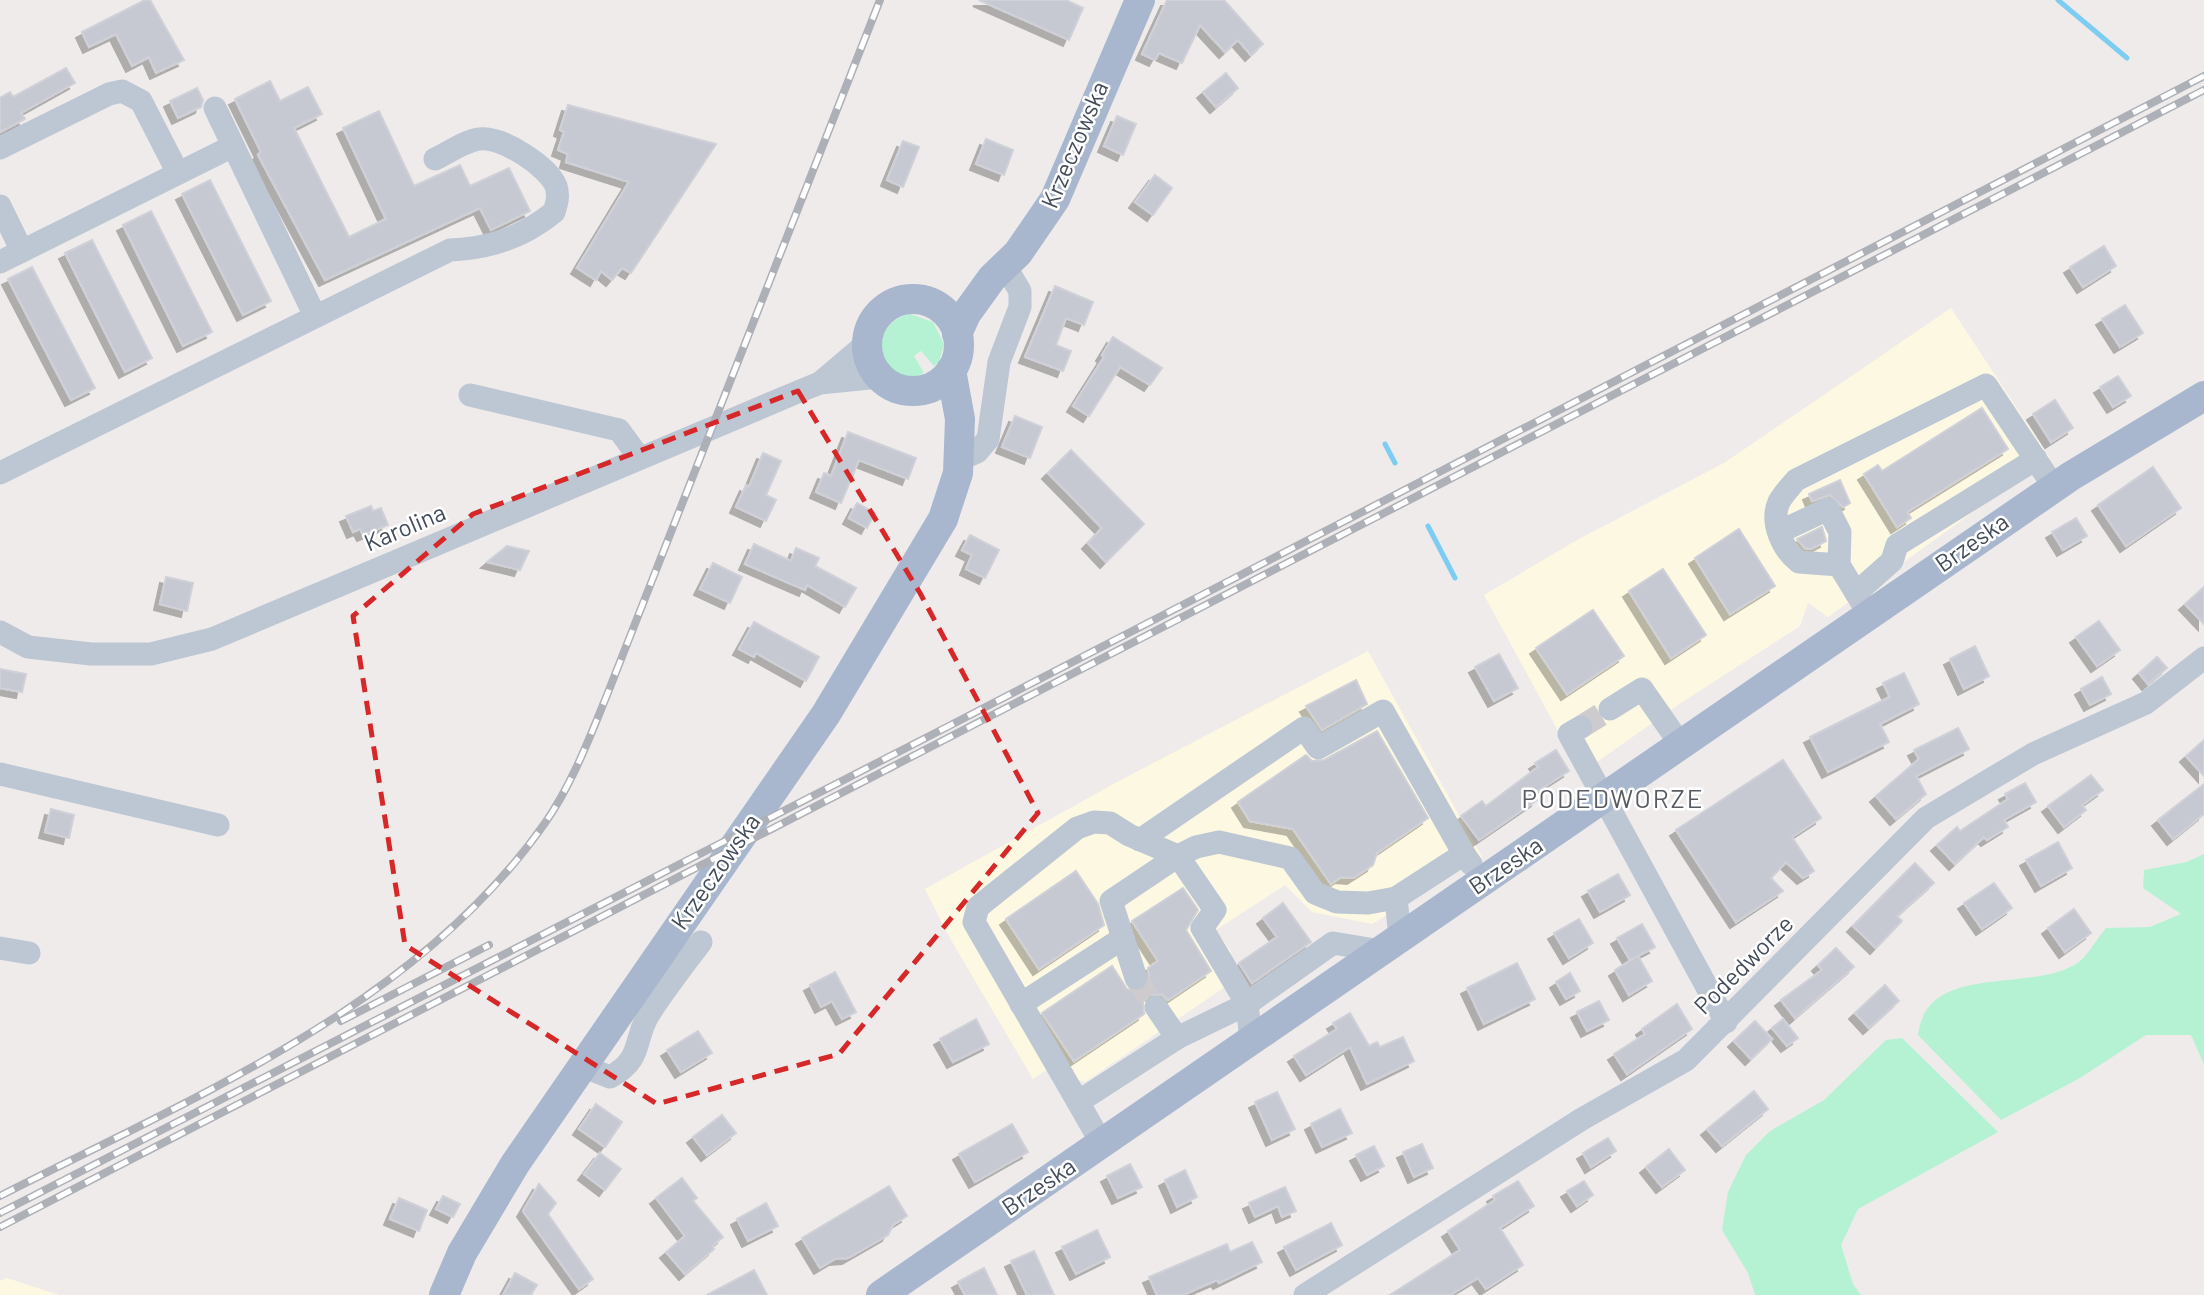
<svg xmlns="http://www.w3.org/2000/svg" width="2204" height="1295" viewBox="0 0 2204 1295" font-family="Barlow,sans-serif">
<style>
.commercial{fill:#fdf8e1}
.green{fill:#b4f2d3}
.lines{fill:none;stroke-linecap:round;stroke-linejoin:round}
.stream{stroke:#7dcdf3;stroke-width:5}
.building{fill:#c7c9d2;stroke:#cfd0d8;stroke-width:2;filter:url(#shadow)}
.minor-tunnel{stroke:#cdcbce;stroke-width:23;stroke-dasharray:23 11;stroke-linecap:butt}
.minor{stroke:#bdc6d3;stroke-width:23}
.major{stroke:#a8b7ce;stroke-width:30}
.rail-casing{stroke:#adb0b7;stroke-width:8}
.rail{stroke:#fff;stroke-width:5;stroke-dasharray:16;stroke-linecap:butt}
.marked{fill:none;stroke:#d62828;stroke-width:5;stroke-dasharray:14 9;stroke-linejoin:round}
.labels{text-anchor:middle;stroke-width:5;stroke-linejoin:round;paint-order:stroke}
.street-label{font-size:24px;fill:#434c5a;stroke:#fff}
.neighbourhood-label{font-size:26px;letter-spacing:2px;fill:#585b61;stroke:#fff}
</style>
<defs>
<filter id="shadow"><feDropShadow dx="-6" dy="6" stdDeviation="0" flood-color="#0004"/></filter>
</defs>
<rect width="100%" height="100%" fill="#efebeb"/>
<g class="commercial">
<path d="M 1951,308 L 2049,457 L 1828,617 L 1808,603 L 1800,626 L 1678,705 L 1581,773 L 1484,595 L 1577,540 L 1724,463 Z"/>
<path d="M 1368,651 L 1482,857 L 1372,924 L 1312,912 L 1285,885 L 1216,930 L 1231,952 L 1225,987 L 1085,1082 L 1046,1070 L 1033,1079 L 948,935 L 925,889 L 1115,783 Z"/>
<path d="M 7,1278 L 59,1295 L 0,1295 L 0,1281 Z"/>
</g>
<g class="green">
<path d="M 910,314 L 933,322 L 944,344 L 939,362 L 934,366 L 921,351 L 914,356 L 924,373 C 889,394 857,327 910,314 Z"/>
<path d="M 2204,854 L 2204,1064 L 2191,1035 L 2146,1035 L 2080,1078 L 2001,1120 L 1918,1035 C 1927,960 2033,995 2079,962 C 2087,956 2098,937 2106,928 L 2150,927 L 2181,914 L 2143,888 L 2144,870 L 2187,862 Z"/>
<path d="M 1902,1038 L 1998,1132 L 1858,1209 L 1841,1245 L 1853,1284 L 1861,1295 L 1755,1295 L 1748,1273 L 1722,1230 L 1728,1192 L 1746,1155 L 1770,1131 L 1824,1100 L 1886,1040 Z"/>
</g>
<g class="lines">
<g class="stream">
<path d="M 2058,0 L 2127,58"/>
<path d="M 1385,444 L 1395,463"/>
<path d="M 1428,526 L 1455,578"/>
</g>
</g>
<g class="building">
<path d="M 145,0 L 150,0 L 184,60 L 156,73 L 149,57 L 132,66 L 116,34 L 89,47 L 82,32 Z"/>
<path d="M 979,0 L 1066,0 L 1083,8 L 1069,40 Z"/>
<path d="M 1167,0 L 1224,0 L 1263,44 L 1251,55 L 1238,40 L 1225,52 L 1200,25 L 1182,63 L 1159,53 L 1155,60 L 1142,54 Z"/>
<path d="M 66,68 L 75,83 L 21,113 L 25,119 L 0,132 L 0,98 L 10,92 L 13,97 Z"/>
<path d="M 1226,73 L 1238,88 L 1216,107 L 1203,92 Z"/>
<path d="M 270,81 L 280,101 L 308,87 L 322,114 L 294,128 L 349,237 L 386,219 L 343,128 L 379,111 L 414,186 L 460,165 L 470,186 L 509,168 L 530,211 L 491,230 L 480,208 L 325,280 L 258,155 L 261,152 L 235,99 Z"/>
<path d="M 197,88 L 203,100 L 201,107 L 178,118 L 170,101 Z"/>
<path d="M 568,105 L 716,144 L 631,273 L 622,268 L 612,280 L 601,271 L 596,280 L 577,268 L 629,182 L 566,162 L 568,154 L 558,150 L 564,132 L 560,130 Z"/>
<path d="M 1117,116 L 1136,124 L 1123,155 L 1104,146 Z"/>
<path d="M 986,139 L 1013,150 L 1004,175 L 976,164 Z"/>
<path d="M 903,141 L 919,147 L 903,187 L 887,180 Z"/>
<path d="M 1155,175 L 1172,188 L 1153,215 L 1135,202 Z"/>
<path d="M 210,180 L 271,301 L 243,315 L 182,194 Z"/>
<path d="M 151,211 L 212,332 L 183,346 L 123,225 Z"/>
<path d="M 92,240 L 152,358 L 125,372 L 65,253 Z"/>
<path d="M 2104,246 L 2116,266 L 2083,287 L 2070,267 Z"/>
<path d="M 32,267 L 95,388 L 71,400 L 8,279 Z"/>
<path d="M 1055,286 L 1093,302 L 1084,325 L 1066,318 L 1056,345 L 1071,351 L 1063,371 L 1025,357 Z"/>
<path d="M 2125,305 L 2143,333 L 2120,347 L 2102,319 Z"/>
<path d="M 1113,337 L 1162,368 L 1150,385 L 1120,367 L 1089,416 L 1073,406 L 1104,357 L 1102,355 Z"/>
<path d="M 2118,376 L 2131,396 L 2113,407 L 2100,387 Z"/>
<path d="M 2055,400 L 2073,428 L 2051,442 L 2033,414 Z"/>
<path d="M 1982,408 L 2008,449 L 1907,512 L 1911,518 L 1897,527 L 1864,474 L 1878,465 L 1882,471 Z"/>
<path d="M 1015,416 L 1042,427 L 1030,458 L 1002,447 Z"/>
<path d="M 848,432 L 916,458 L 908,479 L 859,460 L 841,503 L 816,492 L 824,473 L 831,476 Z"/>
<path d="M 1071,450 L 1144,524 L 1106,562 L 1088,543 L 1102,528 L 1048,473 Z"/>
<path d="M 763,453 L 781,461 L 766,495 L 776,500 L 766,521 L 736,507 L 746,485 L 749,487 Z"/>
<path d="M 2153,467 L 2181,508 L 2126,546 L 2098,505 Z"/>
<path d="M 1840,480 L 1850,503 L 1843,507 L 1830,495 L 1812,501 L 1809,494 Z"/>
<path d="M 857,503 L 875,513 L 867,528 L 849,518 Z"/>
<path d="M 371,506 L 373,511 L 381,508 L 388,525 L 363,535 L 360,529 L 353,532 L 346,516 Z"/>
<path d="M 2076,518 L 2087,536 L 2063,550 L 2052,532 Z"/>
<path d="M 1822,527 L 1826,541 L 1811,549 L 1805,548 L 1797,539 Z"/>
<path d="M 1739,529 L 1775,586 L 1730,614 L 1695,558 Z"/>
<path d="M 970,535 L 999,550 L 985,578 L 966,569 L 972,555 L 962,550 Z"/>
<path d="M 754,544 L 791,561 L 796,548 L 819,558 L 815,566 L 856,588 L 845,607 L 807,585 L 805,590 L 745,564 Z"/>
<path d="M 507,546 L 529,551 L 520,570 L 487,562 Z"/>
<path d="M 713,563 L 742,577 L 730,603 L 700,589 Z"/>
<path d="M 1663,569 L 1706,635 L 1671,658 L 1629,591 Z"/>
<path d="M 166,577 L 193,583 L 187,611 L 160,604 Z"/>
<path d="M 2204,587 L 2204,624 L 2185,604 Z"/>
<path d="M 1593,610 L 1624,656 L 1567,694 L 1536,648 Z"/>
<path d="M 2099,621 L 2120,650 L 2097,666 L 2076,637 Z"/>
<path d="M 754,622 L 819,657 L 806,681 L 756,653 L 754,657 L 739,649 Z"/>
<path d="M 1975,646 L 1989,676 L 1964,689 L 1950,659 Z"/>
<path d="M 1499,654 L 1518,688 L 1494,701 L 1475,667 Z"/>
<path d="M 2157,657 L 2167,668 L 2148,684 L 2139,673 Z"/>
<path d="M 0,669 L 26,674 L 22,692 L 0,688 Z"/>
<path d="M 1904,673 L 1919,704 L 1880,724 L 1889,742 L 1828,772 L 1810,737 L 1890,697 L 1883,683 Z"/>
<path d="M 2102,677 L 2111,694 L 2090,705 L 2081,689 Z"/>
<path d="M 1356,680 L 1367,704 L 1322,730 L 1306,706 Z"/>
<path d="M 1958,728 L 1969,749 L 1916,776 L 1926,794 L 1896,819 L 1876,796 L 1919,759 L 1914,750 Z"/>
<path d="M 1377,731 L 1428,818 L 1377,853 L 1373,865 L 1353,878 L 1341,877 L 1331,884 L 1293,829 L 1250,821 L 1238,802 L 1306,755 L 1312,761 L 1324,760 Z"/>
<path d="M 2204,740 L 2204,776 L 2186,756 Z"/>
<path d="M 1556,750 L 1569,771 L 1533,794 L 1537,800 L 1479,840 L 1461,816 L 1482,801 L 1486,806 L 1538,767 L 1535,763 Z"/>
<path d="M 1783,760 L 1821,818 L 1792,837 L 1814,871 L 1803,878 L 1786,862 L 1771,878 L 1783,891 L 1736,922 L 1676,830 Z"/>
<path d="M 2091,775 L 2103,790 L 2082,805 L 2086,810 L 2064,827 L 2048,806 Z"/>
<path d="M 2025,783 L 2036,802 L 2004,820 L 2008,827 L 1987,840 L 1984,837 L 1955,864 L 1937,845 L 1957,827 L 1960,831 L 2008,799 L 2005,794 Z"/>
<path d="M 2204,784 L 2204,814 L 2173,839 L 2158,820 Z"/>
<path d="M 51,809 L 74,815 L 69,838 L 45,832 Z"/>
<path d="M 2058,842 L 2072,868 L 2041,886 L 2026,860 Z"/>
<path d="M 1915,863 L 1934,883 L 1897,916 L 1902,921 L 1876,948 L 1853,926 Z"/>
<path d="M 1076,871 L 1098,904 L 1104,925 L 1039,969 L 1006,919 Z"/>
<path d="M 1618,874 L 1630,895 L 1600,912 L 1588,891 Z"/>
<path d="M 1994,883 L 2012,908 L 1982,929 L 1964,903 Z"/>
<path d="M 1183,888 L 1198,910 L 1186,930 L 1211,971 L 1168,1000 L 1161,994 L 1149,995 L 1143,1002 L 1144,1014 L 1074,1061 L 1042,1013 L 1112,966 L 1127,989 L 1140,991 L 1146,988 L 1150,980 L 1148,968 L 1158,961 L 1132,921 Z"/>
<path d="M 1283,903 L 1311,942 L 1252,983 L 1239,963 L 1277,937 L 1263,918 Z"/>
<path d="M 2074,909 L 2091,933 L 2065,952 L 2048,928 Z"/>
<path d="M 1579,919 L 1593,943 L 1569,958 L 1554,933 Z"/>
<path d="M 1642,924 L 1655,947 L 1630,960 L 1617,938 Z"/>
<path d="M 1836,948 L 1854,967 L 1795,1018 L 1781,1000 L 1822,970 L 1818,965 Z"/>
<path d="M 1638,956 L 1652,981 L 1629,995 L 1615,970 Z"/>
<path d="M 1517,963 L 1535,999 L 1484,1024 L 1467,988 Z"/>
<path d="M 835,972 L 856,1012 L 842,1019 L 832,1001 L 821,1007 L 810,985 Z"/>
<path d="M 1570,973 L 1580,991 L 1566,999 L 1556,982 Z"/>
<path d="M 1885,985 L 1899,1001 L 1869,1028 L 1855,1013 Z"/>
<path d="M 1599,1001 L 1609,1020 L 1587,1031 L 1577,1012 Z"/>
<path d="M 1677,1004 L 1692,1029 L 1627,1074 L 1614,1054 L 1645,1034 L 1642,1029 Z"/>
<path d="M 1350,1013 L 1369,1046 L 1377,1042 L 1380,1047 L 1403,1037 L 1414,1061 L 1367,1084 L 1350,1047 L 1306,1075 L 1294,1056 L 1337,1029 L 1333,1023 Z"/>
<path d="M 976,1019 L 989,1044 L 953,1062 L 940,1039 Z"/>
<path d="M 1783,1019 L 1798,1038 L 1787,1046 L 1772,1028 Z"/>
<path d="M 1755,1021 L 1772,1039 L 1751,1059 L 1734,1041 Z"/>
<path d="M 698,1031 L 712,1053 L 681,1072 L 667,1050 Z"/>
<path d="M 1754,1091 L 1768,1109 L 1722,1146 L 1707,1129 Z"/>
<path d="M 1277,1092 L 1295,1129 L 1272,1140 L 1255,1102 Z"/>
<path d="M 596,1104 L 622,1122 L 605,1147 L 579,1129 Z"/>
<path d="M 1340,1109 L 1352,1133 L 1322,1147 L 1311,1124 Z"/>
<path d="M 722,1115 L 736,1133 L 707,1155 L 693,1137 Z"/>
<path d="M 1012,1124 L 1028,1152 L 975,1182 L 959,1154 Z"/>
<path d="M 1608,1138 L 1616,1151 L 1591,1167 L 1583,1153 Z"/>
<path d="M 1422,1144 L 1433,1168 L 1414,1177 L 1403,1152 Z"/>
<path d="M 1374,1146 L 1384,1166 L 1367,1175 L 1356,1155 Z"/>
<path d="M 1669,1149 L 1685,1170 L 1662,1187 L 1646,1167 Z"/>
<path d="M 600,1153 L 621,1169 L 605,1190 L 584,1174 Z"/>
<path d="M 1130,1164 L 1142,1187 L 1118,1198 L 1107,1176 Z"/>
<path d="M 1185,1170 L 1197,1197 L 1177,1207 L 1165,1180 Z"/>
<path d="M 682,1178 L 697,1198 L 693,1201 L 723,1237 L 712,1246 L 714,1249 L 685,1274 L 666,1252 L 685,1236 L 656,1198 Z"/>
<path d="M 1518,1181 L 1534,1206 L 1500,1228 L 1523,1265 L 1486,1289 L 1478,1278 L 1450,1295 L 1390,1295 L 1460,1250 L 1448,1231 L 1495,1200 L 1493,1196 Z"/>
<path d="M 1584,1181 L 1593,1195 L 1577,1206 L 1567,1191 Z"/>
<path d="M 539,1184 L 556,1203 L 548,1214 L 593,1279 L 579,1289 L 523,1211 Z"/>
<path d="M 889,1186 L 907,1216 L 893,1225 L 888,1235 L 848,1258 L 835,1259 L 820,1268 L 802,1238 Z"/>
<path d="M 1285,1187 L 1296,1211 L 1282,1217 L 1278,1206 L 1255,1217 L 1249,1203 Z"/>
<path d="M 443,1196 L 460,1204 L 453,1217 L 436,1209 Z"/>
<path d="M 399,1198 L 427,1210 L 419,1231 L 390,1219 Z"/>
<path d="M 766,1203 L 778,1226 L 748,1241 L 737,1219 Z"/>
<path d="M 1331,1223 L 1342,1245 L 1296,1270 L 1284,1247 Z"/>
<path d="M 1097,1230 L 1110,1257 L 1076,1274 L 1062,1247 Z"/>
<path d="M 1252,1242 L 1262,1262 L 1219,1283 L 1217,1280 L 1183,1295 L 1157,1295 L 1149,1277 L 1227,1244 L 1230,1252 Z"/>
<path d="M 1034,1251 L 1054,1295 L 1027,1295 L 1011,1261 Z"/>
<path d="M 984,1268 L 997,1295 L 965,1295 L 958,1282 Z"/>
<path d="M 754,1270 L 767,1295 L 707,1295 Z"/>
<path d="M 515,1273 L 537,1285 L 531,1295 L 503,1295 Z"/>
</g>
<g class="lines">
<g class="minor-tunnel">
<path d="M 1581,727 L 1610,709"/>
<path d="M 1136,978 L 1156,1007"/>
</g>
<g class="minor">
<path d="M 215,108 L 315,316"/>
<path d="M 0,148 L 109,94 L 122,91 L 141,101 L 178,173"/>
<path d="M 0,206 L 22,251"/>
<path d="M 0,262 L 233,146"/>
<path d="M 820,383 L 867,343"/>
<path d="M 470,395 L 619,430 L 638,456"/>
<path d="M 959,460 L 977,452 L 988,439 L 999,362 L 1020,307 L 1020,291 L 1005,266"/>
<path d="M 0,473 L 450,250 C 490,248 522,238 554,212 C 557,203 559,196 556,186 C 548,166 501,136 480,139 C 466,140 448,153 435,159"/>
<path d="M 1779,532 L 1828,509 L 1840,532 L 1839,565 L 1864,606"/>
<path d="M 1839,565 L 1799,562 C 1782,549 1770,522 1779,502 C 1783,494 1791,486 1796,480 L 1986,385 L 2054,487"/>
<path d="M 1856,593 L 1892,561 L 1897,545 L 2036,459"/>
<path d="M 0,632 L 28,647 L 91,654 L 151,654 L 212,639 L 800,391 L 820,383 L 879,377"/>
<path d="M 1610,709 L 1642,689 L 1681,745"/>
<path d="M 1581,727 L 1569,734 L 1726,1022"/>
<path d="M 0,774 L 218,825"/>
<path d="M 1140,840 L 1304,728 L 1318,748 L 1383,711 L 1464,854"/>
<path d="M 1400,938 L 1396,898 L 1464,854 L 1471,864"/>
<path d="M 0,948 L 29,953"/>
<path d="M 1136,978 L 1111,901 L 1178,856 L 1215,910 L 1202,928 L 1247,1004 L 1177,1038 L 1156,1007"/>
<path d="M 1021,1004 L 1123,938"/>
<path d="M 1177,1038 L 1078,1102 L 974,922 L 978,907 L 1077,828 L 1094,822 L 1110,823 L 1129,835 L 1178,856 L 1196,847 L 1219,842 L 1290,858 L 1315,893 L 1337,902 L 1368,903 L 1396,898"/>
<path d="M 1251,1040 L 1247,1004 L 1333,943 L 1381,951"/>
<path d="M 582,1066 L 610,1077 C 644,1059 633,1039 649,1014 C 665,989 683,966 701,942"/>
<path d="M 1078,1102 L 1102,1144"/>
<path d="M 1305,1295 L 1582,1119 L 1686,1060 L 1926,818 L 2033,754 L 2146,703 L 2204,658"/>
</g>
<g class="major">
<circle cx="913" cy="345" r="46"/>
<path d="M 957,334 L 966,314 L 992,278 L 1018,253 L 1055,199 L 1140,0"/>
<path d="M 444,1295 L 462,1253 L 515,1164 L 826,714 L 943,519 L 958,473 L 960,419 L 951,370"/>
<path d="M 881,1295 L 2071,476 L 2204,396"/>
</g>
<g class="rail-casing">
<g id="rail">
<path d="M 341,1021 L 489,945"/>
<path d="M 0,1196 C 193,1097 416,1007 545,823 C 572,784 589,739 607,695 L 880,0"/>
<path d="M 0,1213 L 945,728 L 2204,76"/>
<path d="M 0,1227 L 2204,90"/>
</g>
</g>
<use href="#rail" class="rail"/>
</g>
<path class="marked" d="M 798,391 L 920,593 L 1038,813 L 839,1054 L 657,1104 L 405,945 L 353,616 L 473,514 Z"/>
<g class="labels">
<g class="street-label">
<text transform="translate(1075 145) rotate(-67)" y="8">Krzeczowska</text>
<text transform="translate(405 528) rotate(-23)" y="8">Karolina</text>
<text transform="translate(1972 543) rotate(-35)" y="8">Brzeska</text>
<text transform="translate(1506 866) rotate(-34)" y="8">Brzeska</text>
<text transform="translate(716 872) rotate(-55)" y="8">Krzeczowska</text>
<text transform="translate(1744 965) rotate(-45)" y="8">Podedworze</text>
<text transform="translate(1039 1187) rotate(-34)" y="8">Brzeska</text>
</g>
<g class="neighbourhood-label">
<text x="1613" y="808">PODEDWORZE</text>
</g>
</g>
</svg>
